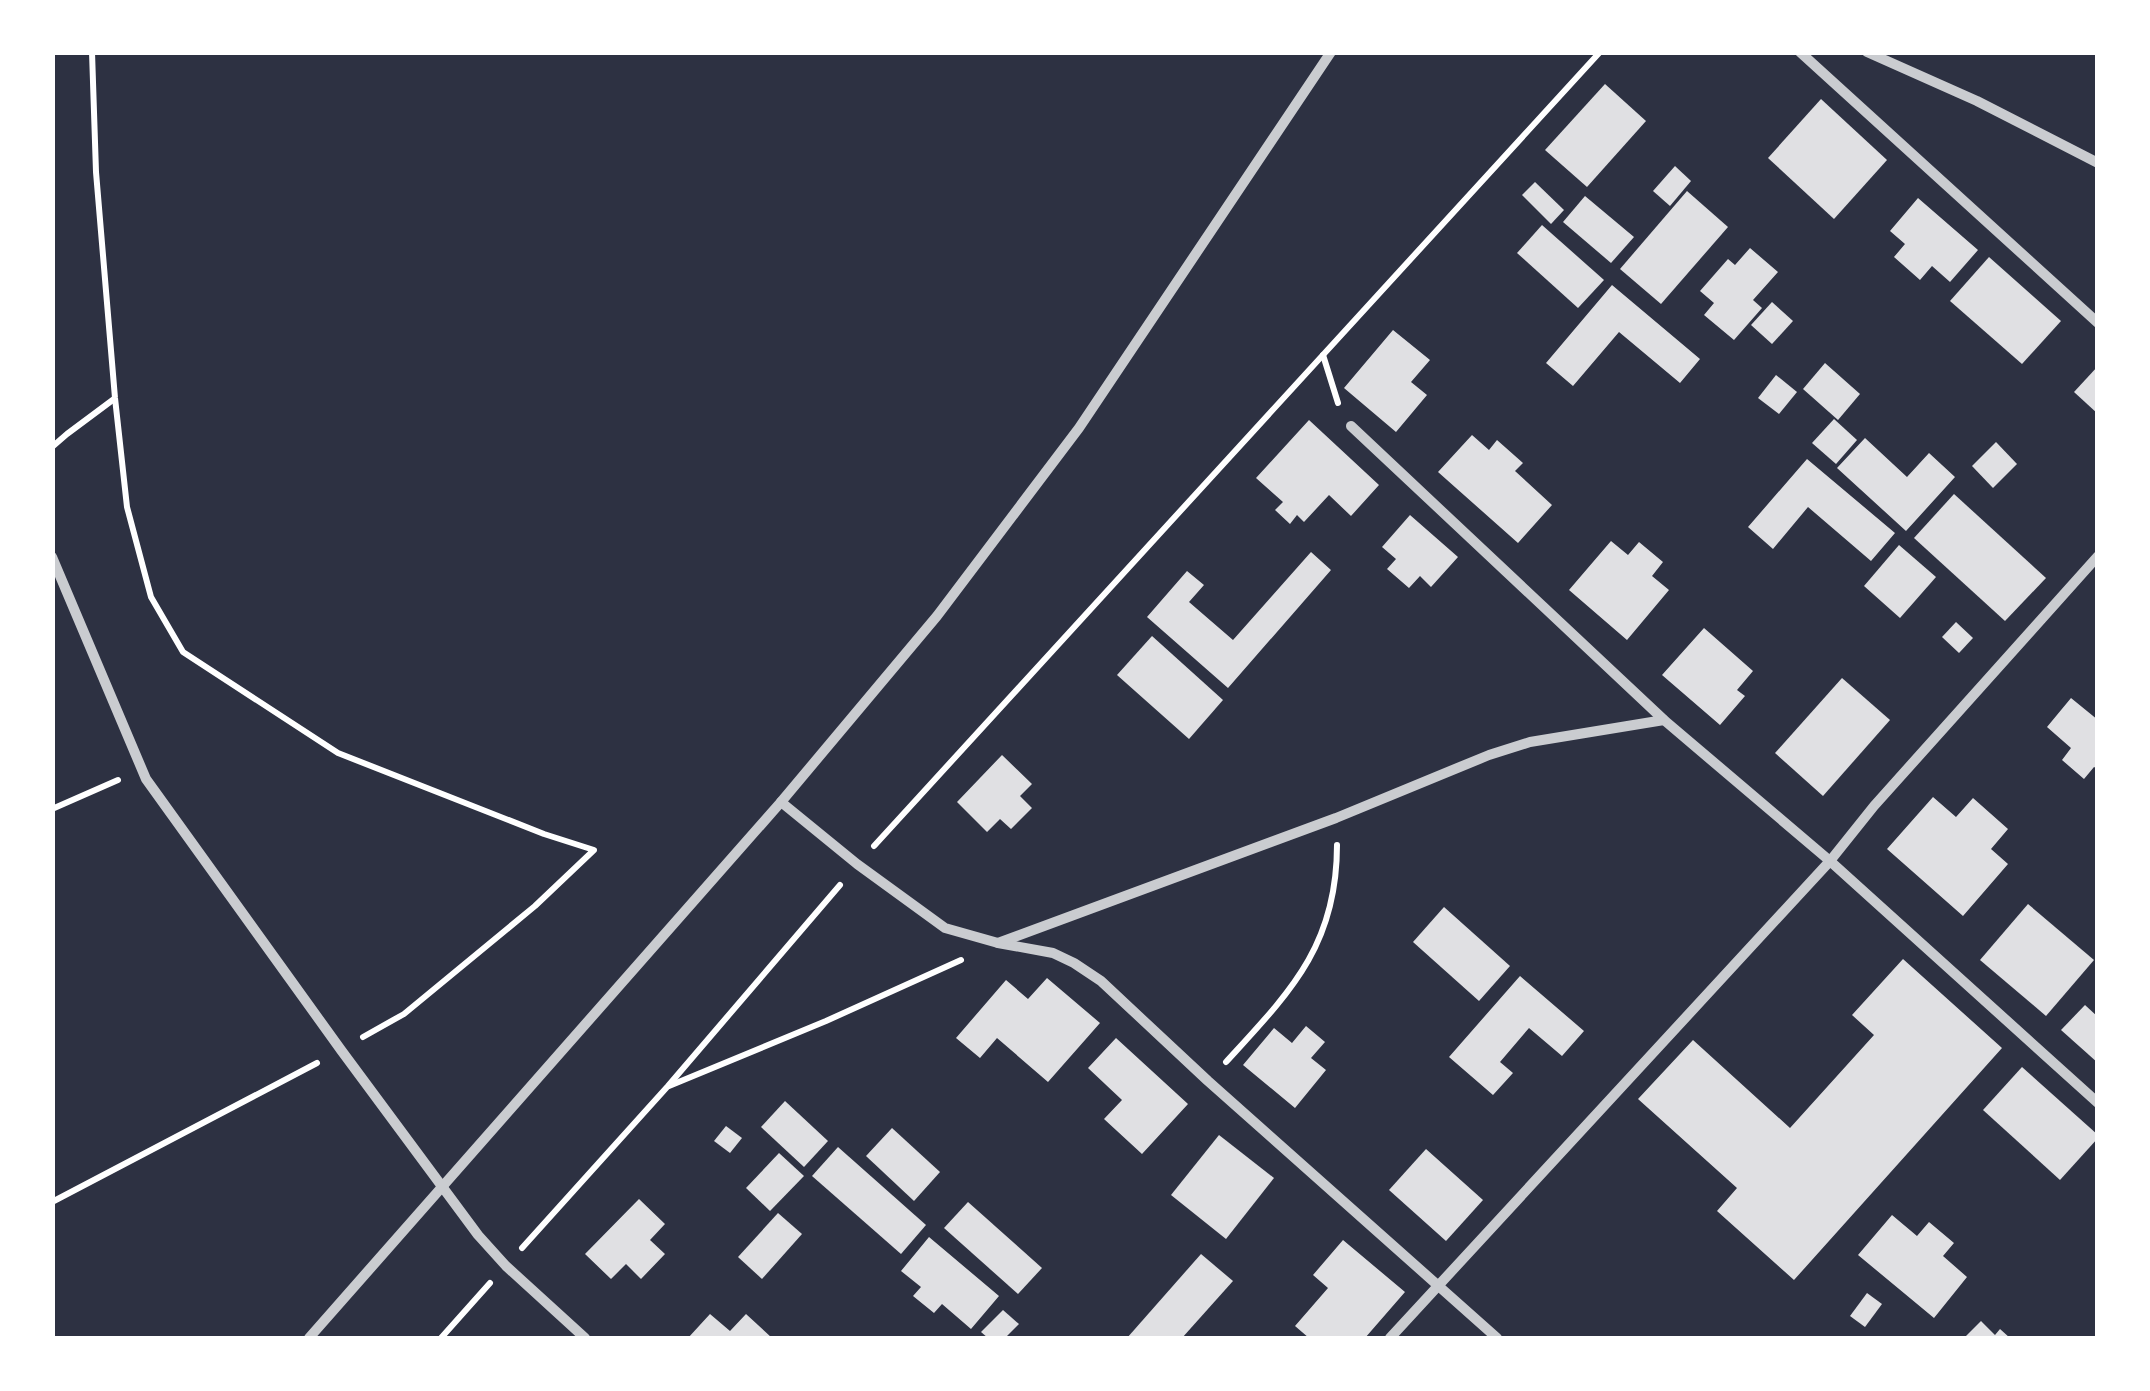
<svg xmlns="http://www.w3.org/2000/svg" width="2150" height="1391" viewBox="0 0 2150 1391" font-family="'Space Grotesk',sans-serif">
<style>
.building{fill:#e0e0e3}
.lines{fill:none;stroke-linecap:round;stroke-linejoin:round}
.path{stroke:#fff;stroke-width:6}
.minor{stroke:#caccd0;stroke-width:10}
</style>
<rect width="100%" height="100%" fill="#2d3142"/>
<g class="building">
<path d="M 1605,84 L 1646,121 L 1587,187 L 1545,150 Z"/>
<path d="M 1821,99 L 1887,160 L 1834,219 L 1768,158 Z"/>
<path d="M 1675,166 L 1691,181 L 1670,206 L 1653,191 Z"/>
<path d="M 1535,182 L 1564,210 L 1551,224 L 1522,195 Z"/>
<path d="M 1687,191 L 1728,227 L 1661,304 L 1620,269 Z"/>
<path d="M 1585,196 L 1634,237 L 1611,263 L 1563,222 Z"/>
<path d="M 1918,198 L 1978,250 L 1950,282 L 1932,266 L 1920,280 L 1894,257 L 1905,244 L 1890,231 Z"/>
<path d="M 1542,225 L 1604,280 L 1578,308 L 1517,253 Z"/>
<path d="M 1750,248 L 1778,272 L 1753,300 L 1762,308 L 1734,340 L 1704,315 L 1714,303 L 1700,291 L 1728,259 L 1735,265 Z"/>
<path d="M 1989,257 L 2061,321 L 2022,364 L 1950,301 Z"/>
<path d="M 1612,285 L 1700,359 L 1680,383 L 1619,332 L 1573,386 L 1546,363 Z"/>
<path d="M 1772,302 L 1793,321 L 1772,344 L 1751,325 Z"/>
<path d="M 1393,330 L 1430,360 L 1411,382 L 1427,395 L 1396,432 L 1344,388 Z"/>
<path d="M 1825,363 L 1860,394 L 1838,420 L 1803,389 Z"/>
<path d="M 2098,366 L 2098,414 L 2074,392 Z"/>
<path d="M 1776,375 L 1797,392 L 1779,414 L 1758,398 Z"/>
<path d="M 1834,419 L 1857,440 L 1836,464 L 1812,443 Z"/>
<path d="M 1309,420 L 1379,485 L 1351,516 L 1329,495 L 1304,522 L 1297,515 L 1290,524 L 1275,510 L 1283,502 L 1256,478 Z"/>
<path d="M 1472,435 L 1489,450 L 1497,440 L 1523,463 L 1515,471 L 1552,505 L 1518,543 L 1438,472 Z"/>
<path d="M 1865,438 L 1907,477 L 1929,453 L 1955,477 L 1906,531 L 1837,468 Z"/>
<path d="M 1996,442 L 2017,464 L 1993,488 L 1972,466 Z"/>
<path d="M 1807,459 L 1895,533 L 1871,561 L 1808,507 L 1773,549 L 1748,527 Z"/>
<path d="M 1954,494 L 2046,578 L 2005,621 L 1914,538 Z"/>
<path d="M 1410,515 L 1458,557 L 1431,587 L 1420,576 L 1409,588 L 1387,569 L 1396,559 L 1382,547 Z"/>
<path d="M 1611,541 L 1628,555 L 1639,542 L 1663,562 L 1652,576 L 1669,590 L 1627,640 L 1569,590 Z"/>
<path d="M 1899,545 L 1936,577 L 1900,618 L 1864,586 Z"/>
<path d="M 1311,552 L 1331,570 L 1228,688 L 1147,617 L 1187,571 L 1204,585 L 1189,602 L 1233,640 Z"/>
<path d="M 1956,622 L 1973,638 L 1959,653 L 1942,637 Z"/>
<path d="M 1704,628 L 1753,671 L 1737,690 L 1745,696 L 1720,725 L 1662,675 Z"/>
<path d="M 1152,636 L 1223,700 L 1189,739 L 1117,675 Z"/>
<path d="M 1842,678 L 1890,720 L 1823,796 L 1775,753 Z"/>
<path d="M 2071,698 L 2098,720 L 2098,769 L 2094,767 L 2084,779 L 2062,760 L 2071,748 L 2047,727 Z"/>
<path d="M 1002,755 L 1032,784 L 1020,796 L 1032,808 L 1011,829 L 1000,819 L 987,832 L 957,802 Z"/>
<path d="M 1933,797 L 1956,817 L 1973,798 L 2008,829 L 1991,849 L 2008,864 L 1963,916 L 1887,849 Z"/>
<path d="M 2028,904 L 2094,960 L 2046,1016 L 1980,960 Z"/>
<path d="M 1444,907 L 1510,966 L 1479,1001 L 1413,942 Z"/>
<path d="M 1903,959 L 2002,1048 L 1794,1280 L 1717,1211 L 1737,1188 L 1638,1099 L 1693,1040 L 1790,1128 L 1874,1035 L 1852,1015 Z"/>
<path d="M 1520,976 L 1584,1031 L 1562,1056 L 1529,1028 L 1500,1062 L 1513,1073 L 1493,1095 L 1449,1057 Z"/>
<path d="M 1047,978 L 1100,1023 L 1048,1082 L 997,1038 L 980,1058 L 956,1038 L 1006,980 L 1028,999 Z"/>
<path d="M 2085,1005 L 2098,1017 L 2098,1063 L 2061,1030 Z"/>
<path d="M 1306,1026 L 1325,1042 L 1311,1058 L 1326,1070 L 1295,1108 L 1243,1065 L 1274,1028 L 1292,1043 Z"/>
<path d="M 1116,1038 L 1188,1104 L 1142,1154 L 1104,1119 L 1122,1100 L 1088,1068 Z"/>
<path d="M 2022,1067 L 2098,1135 L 2098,1138 L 2060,1180 L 1983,1110 Z"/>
<path d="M 785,1101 L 828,1141 L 804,1167 L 761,1127 Z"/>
<path d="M 726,1126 L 742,1138 L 730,1153 L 714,1141 Z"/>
<path d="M 892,1128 L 940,1172 L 914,1201 L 866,1156 Z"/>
<path d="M 1219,1135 L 1274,1178 L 1226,1239 L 1171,1195 Z"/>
<path d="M 838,1147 L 926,1225 L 901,1254 L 812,1176 Z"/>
<path d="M 1426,1149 L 1483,1200 L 1446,1241 L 1389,1190 Z"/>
<path d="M 779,1153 L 804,1176 L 770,1211 L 746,1188 Z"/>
<path d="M 639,1199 L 665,1224 L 650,1240 L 665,1254 L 641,1279 L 626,1264 L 611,1279 L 585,1254 Z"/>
<path d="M 968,1202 L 1042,1268 L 1018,1294 L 944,1228 Z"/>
<path d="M 778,1213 L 802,1234 L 762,1279 L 738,1257 Z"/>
<path d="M 1892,1215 L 1917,1236 L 1929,1222 L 1954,1243 L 1943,1256 L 1967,1277 L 1934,1318 L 1858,1255 Z"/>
<path d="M 929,1237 L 999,1296 L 971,1329 L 942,1304 L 934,1313 L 913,1296 L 921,1287 L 901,1271 Z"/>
<path d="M 1343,1240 L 1405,1292 L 1365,1338 L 1309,1338 L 1295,1326 L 1328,1288 L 1313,1275 Z"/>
<path d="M 1201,1254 L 1233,1281 L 1182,1338 L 1127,1338 Z"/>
<path d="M 1867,1293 L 1882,1304 L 1865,1327 L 1850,1316 Z"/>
<path d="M 1003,1310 L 1019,1324 L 1005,1338 L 988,1338 L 981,1332 Z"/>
<path d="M 710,1314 L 730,1331 L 746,1314 L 772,1338 L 688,1338 Z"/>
<path d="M 1981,1321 L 1995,1335 L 2000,1329 L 2010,1338 L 1964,1338 Z"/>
</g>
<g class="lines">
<g class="path">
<path d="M 92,52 L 96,172 L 115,398 L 127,507 L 151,597 L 183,652 L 338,753 L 544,834 L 594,850 L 535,906 L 404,1014 L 363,1037"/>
<path d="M 1323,355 L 1338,403"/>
<path d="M 52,447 L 67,434 L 114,399"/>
<path d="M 52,809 L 118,780"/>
<path d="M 874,846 L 1600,52"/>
<path d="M 1226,1062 C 1290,992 1337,946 1337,845"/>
<path d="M 669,1086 L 826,1021 L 961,960"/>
<path d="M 52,1202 L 317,1063"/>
<path d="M 522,1248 L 668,1086 L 840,885"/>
<path d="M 441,1338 L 490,1283"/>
</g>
<g class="minor">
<path d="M 1800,52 L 2098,323"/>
<path d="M 1867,52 L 1977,101 L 2098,163"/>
<path d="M 1351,426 L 1664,720 L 1830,861 L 2098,1103"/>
<path d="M 52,557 L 146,779 L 341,1050 L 478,1235 L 506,1266 L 585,1338"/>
<path d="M 781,802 L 857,864 L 945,928 L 998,943 L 1053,953 L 1074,963 L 1101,981 L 1208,1081 L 1497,1338"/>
<path d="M 998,943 L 1336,818 L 1489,755 L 1530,742 L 1664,720"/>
<path d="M 309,1338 L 781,802 L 937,616 L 1079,428 L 1331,52"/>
<path d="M 1390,1338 L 1830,861 L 1874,806 L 2098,556"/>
</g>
</g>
<rect width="2150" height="1391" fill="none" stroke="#ffffff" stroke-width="110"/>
</svg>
